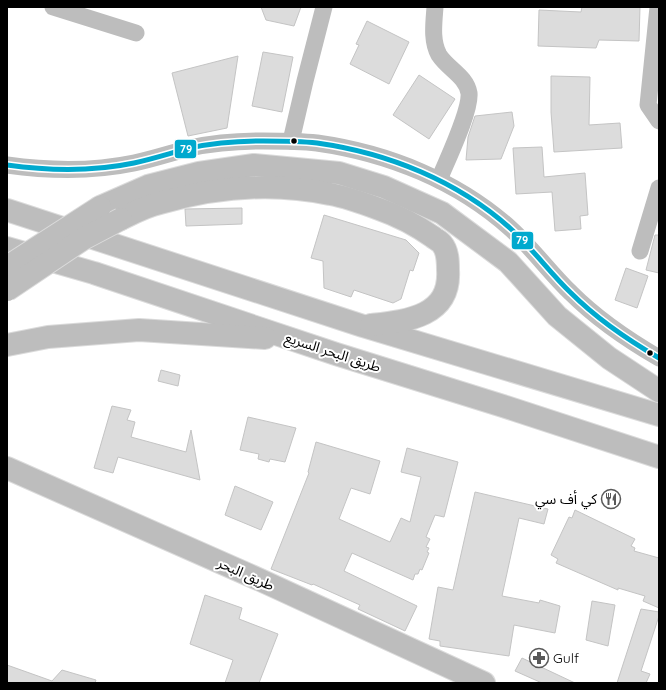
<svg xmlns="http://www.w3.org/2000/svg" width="666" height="690" viewBox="0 0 666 690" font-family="Quicksand,'Noto Sans Arabic',sans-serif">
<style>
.building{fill:#dcdcdc;stroke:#c4c4c4}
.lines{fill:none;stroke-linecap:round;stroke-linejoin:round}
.highway-casing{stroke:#dbdbdb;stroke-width:24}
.minor{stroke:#bdbdbd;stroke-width:17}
.highway{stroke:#bdbdbd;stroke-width:22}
.highway-bridge-casing{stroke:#dbdbdb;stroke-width:24;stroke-linecap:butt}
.highway-bridge{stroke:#bdbdbd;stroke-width:22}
.bus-1-casing{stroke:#fff;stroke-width:8}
.bus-1{stroke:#00a9ce;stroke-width:5}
.bus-dot{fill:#000;stroke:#fff;stroke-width:1.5}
.labels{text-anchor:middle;stroke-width:4;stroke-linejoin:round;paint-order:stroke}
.street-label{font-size:14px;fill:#000;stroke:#fff}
.poi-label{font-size:14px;fill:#000;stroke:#fff;text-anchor:end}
.line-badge{stroke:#fff;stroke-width:1.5}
.badge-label{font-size:11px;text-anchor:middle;font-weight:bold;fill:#fff}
</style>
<rect width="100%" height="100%" fill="#fff"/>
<g class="building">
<path d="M 261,7 L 301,7 L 294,26 L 266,20 Z"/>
<path d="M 582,7 L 640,7 L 639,41 L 599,40 L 596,48 L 538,46 L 539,10 L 581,12 Z"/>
<path d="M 367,21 L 409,42 L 389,84 L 350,64 L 359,45 L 356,44 Z"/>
<path d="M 263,52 L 293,57 L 282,112 L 252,106 Z"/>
<path d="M 238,56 L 227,128 L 188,136 L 172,73 Z"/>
<path d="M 419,75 L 455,99 L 429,139 L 393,115 Z"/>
<path d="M 551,76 L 590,77 L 589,125 L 620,123 L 622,148 L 554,152 L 551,112 Z"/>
<path d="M 512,112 L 514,126 L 501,159 L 466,160 L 468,137 L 475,116 Z"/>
<path d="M 542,147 L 544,177 L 585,173 L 588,215 L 580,216 L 581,229 L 555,231 L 552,192 L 516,194 L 513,148 Z"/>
<path d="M 242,208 L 242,224 L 186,226 L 185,209 Z"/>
<path d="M 324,215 L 406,240 L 419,253 L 413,271 L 410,270 L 401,299 L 393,303 L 354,290 L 351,297 L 324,288 L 323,261 L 311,258 Z"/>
<path d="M 655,235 L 659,235 L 659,273 L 646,270 Z"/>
<path d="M 626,268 L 648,276 L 637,308 L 615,300 Z"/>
<path d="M 161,370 L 180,375 L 178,386 L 158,381 Z"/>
<path d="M 112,406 L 131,410 L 127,420 L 135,422 L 131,437 L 186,452 L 191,430 L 200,480 L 118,457 L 113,473 L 94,468 Z"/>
<path d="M 248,417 L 296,428 L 285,462 L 270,459 L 269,462 L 258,459 L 259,454 L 240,450 Z"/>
<path d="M 316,442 L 380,461 L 370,494 L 351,488 L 339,519 L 390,542 L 401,518 L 410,522 L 421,477 L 401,472 L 407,448 L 458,462 L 444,517 L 435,515 L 426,537 L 430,539 L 426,547 L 429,548 L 427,552 L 429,553 L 422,570 L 420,569 L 418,574 L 415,574 L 413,580 L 352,553 L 344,571 L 417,606 L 405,631 L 358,609 L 360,605 L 313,584 L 312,585 L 271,569 L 309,473 L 308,472 Z"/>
<path d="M 235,486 L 273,502 L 261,530 L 225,515 Z"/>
<path d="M 475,492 L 548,509 L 544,524 L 519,518 L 502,596 L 539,603 L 540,600 L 560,606 L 555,633 L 514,625 L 509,656 L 440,646 L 440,641 L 429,639 L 438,587 L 453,590 Z"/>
<path d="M 575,510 L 635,539 L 631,546 L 635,548 L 634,551 L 659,558 L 659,608 L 643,601 L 645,596 L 618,588 L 618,590 L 556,563 L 558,559 L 551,555 L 569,517 L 572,518 Z"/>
<path d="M 205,595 L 242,608 L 239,619 L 278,634 L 259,683 L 225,683 L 233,660 L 190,644 Z"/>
<path d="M 592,601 L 615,605 L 608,646 L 586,640 Z"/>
<path d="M 641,609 L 659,612 L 659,616 L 641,671 L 650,674 L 646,683 L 617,683 Z"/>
<path d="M 522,658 L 575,683 L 542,683 L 515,671 Z"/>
<path d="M 7,665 L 52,681 L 62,670 L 96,680 L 95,683 L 7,683 Z"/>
</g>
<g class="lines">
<g class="highway-casing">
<g id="highway">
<path d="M 100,207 L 148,186 L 199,173 L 254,165 L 339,173 L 384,187 L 442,213 L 508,262 L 557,316 L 609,358 L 659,391"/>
<path d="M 7,210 L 363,326 L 659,415"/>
<path d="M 121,219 C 133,213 146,206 160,203 C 215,187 274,182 330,194 C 347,197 363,203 379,209 C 399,216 416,225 433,237 C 435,239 440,241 442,244 C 448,251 448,262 448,270 C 451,317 406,321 371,325"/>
<path d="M 7,248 L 94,273 L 336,354 L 503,406 L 659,457"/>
<path d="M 7,345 L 48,337 L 139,330 L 265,338"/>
<path d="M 7,468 L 258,579 L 484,683"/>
</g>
</g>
<g class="minor">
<path d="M 53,7 L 136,33"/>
<path d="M 435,7 C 434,22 431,41 439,55 C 448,69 466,76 469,93 C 471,111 446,162 439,180"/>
<path d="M 658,7 L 648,105 L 659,121"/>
<path d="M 291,141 L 305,81 L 324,7"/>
<path d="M 7,165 C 50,171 91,172 134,163 C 153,159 171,153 190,148 C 213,143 239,141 263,141 C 281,141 299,141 317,143 C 388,153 458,181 511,229 C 533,249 550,273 571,293 C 597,319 628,340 659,358"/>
<path d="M 640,251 L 659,188"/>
</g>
<use href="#highway" class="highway"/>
<g class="highway-bridge-casing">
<g id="highway-bridge">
<path d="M 7,267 L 100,207"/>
<path d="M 7,290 L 83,239 L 121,219"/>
</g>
</g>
<use href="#highway-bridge" class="highway-bridge"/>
<g class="bus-1-casing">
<path id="bus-1" d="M 7,165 C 50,171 91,172 134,163 C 153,159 171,153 190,148 C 213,143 239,141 263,141 C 281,141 299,141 317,143 C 388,153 458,181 511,229 C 533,249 550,273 571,293 C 597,319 628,340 659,358"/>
</g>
<use href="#bus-1" class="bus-1"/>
</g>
<defs>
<g id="restaurant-ring" transform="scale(1)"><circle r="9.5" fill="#fff" stroke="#595959" stroke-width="1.5"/><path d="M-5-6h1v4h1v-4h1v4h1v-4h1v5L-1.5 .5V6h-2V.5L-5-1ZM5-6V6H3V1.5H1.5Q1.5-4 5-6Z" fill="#595959"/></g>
<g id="pharmacy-ring" transform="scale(1)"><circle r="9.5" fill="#fff" stroke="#595959" stroke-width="1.5"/><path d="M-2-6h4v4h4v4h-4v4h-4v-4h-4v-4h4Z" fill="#595959"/></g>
</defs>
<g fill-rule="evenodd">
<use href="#restaurant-ring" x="611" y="499"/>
<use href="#pharmacy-ring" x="539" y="658"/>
</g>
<g class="bus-dot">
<circle cx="294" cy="141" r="3.5"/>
<circle cx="650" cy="353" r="3.5"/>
</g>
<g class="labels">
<g class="street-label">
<text transform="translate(333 352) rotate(18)" y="5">طريق البحر السريع</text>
<text transform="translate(246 574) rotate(24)" y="5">طريق البحر</text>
</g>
<g class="poi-label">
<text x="597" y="504">كي أف سي</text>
<text x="553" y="663" text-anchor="start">Gulf</text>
</g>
</g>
<g class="line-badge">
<rect x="174" y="139" width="23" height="20" rx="4" fill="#00a9ce"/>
<rect x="511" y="231" width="23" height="19" rx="4" fill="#00a9ce"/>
</g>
<g class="badge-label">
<text x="186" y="153">79</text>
<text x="522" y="244">79</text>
</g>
<rect width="666" height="690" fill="none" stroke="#000000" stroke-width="16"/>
</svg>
